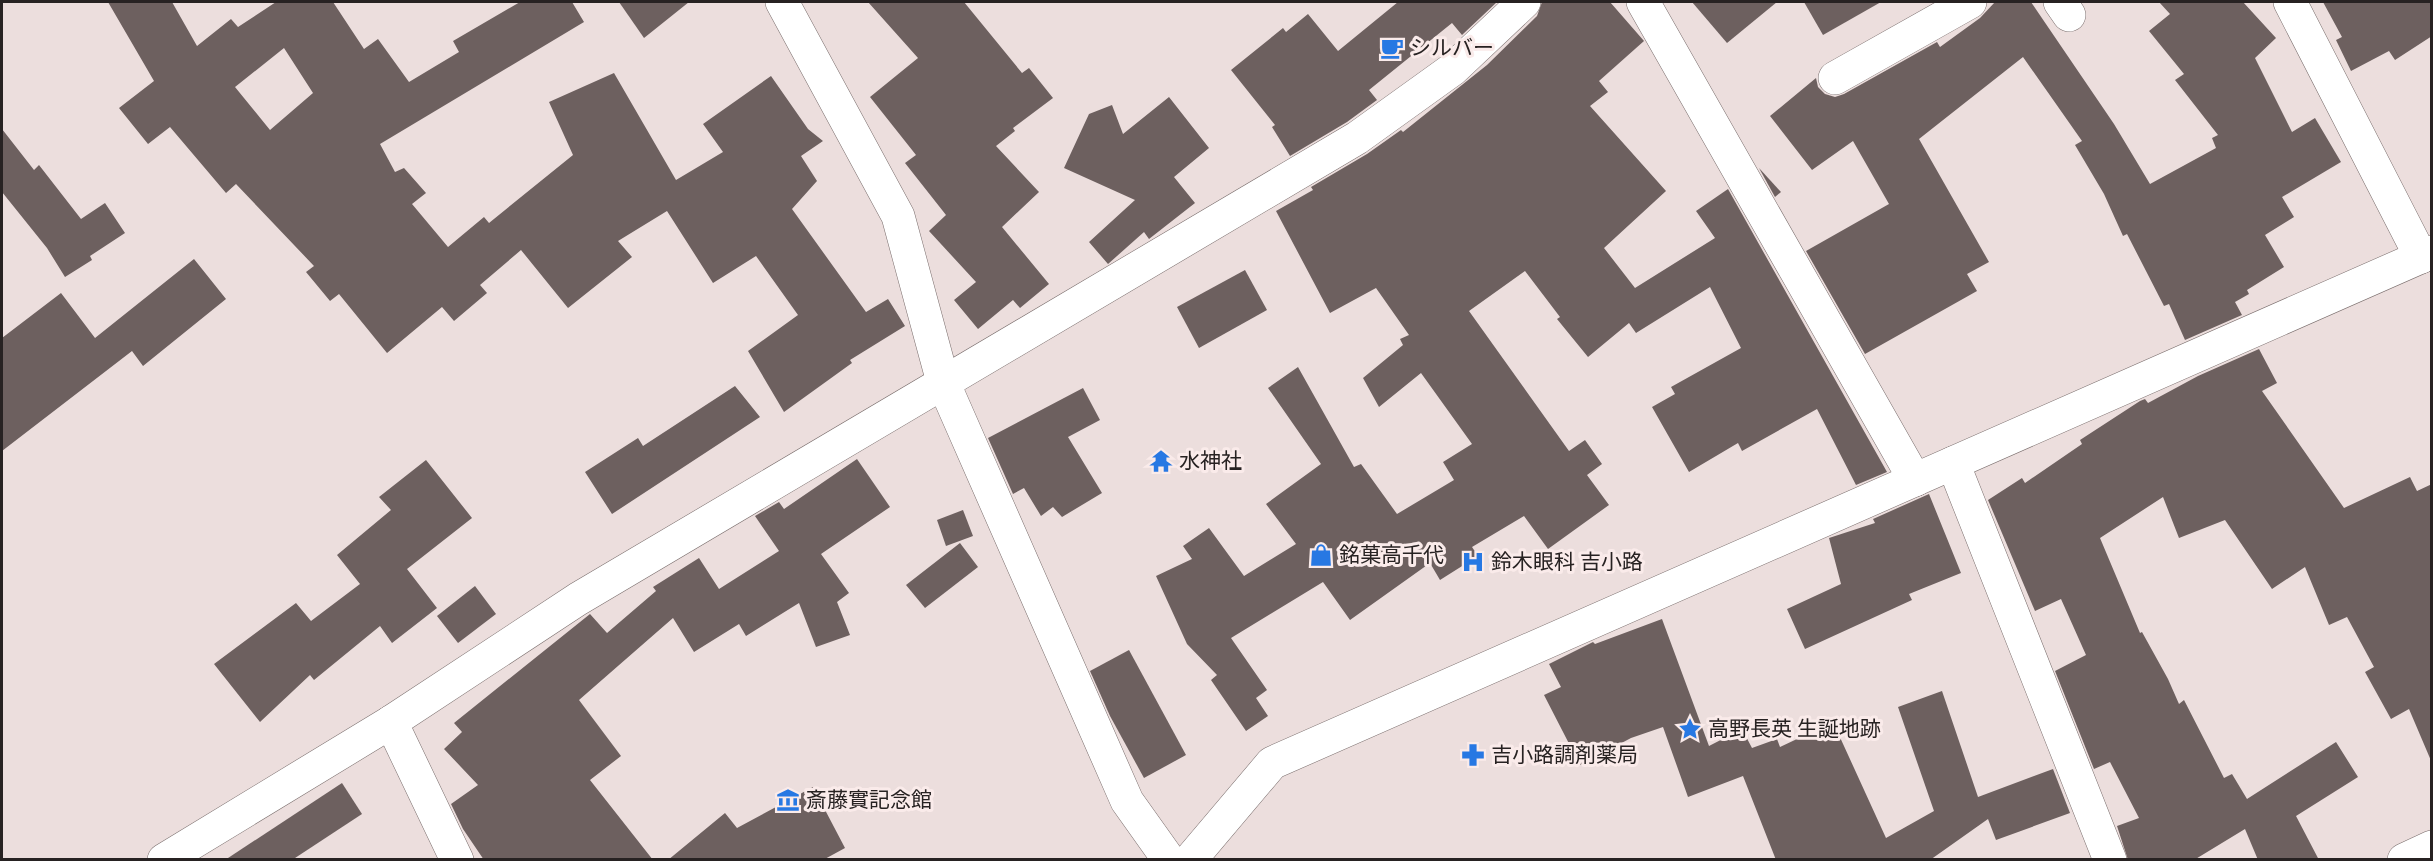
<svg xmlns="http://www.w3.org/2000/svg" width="2433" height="861" viewBox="0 0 2433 861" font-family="Cabin,'Noto Sans JP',sans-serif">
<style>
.building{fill:#6d605f;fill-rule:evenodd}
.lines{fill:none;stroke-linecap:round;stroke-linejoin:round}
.minor-casing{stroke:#7a6e6d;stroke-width:34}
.tertiary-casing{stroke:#7a6e6d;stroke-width:34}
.minor{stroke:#fff;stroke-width:33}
.tertiary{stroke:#fff;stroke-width:33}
.labels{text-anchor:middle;stroke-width:6;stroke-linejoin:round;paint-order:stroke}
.poi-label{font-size:21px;fill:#272222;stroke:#faebea;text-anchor:start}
</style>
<rect width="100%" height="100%" fill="#ecdedd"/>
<g class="building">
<path d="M 108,2 L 172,2 L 197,46 L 231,19 L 238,27 L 276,2 L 333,2 L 364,49 L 378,39 L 409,82 L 459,52 L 453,41 L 520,2 L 572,2 L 584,22 L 380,144 L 395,172 L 404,168 L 426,193 L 412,204 L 448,247 L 484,217 L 489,223 L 573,155 L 549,102 L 614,73 L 676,180 L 723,152 L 703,124 L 771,76 L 808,129 L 823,141 L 801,156 L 817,181 L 792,209 L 866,312 L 888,299 L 905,326 L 850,360 L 852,363 L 784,412 L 748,351 L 798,315 L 756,256 L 713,283 L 667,211 L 618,241 L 632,257 L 568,308 L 521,250 L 480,285 L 487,293 L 454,321 L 442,307 L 387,353 L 339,294 L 330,301 L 306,272 L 314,266 L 236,184 L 226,193 L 170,127 L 148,144 L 119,108 L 154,81 ZM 284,48 L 313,93 L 270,130 L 235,87 Z"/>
<path d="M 619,2 L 689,2 L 644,38 Z"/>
<path d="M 868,2 L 964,2 L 1022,73 L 1029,68 L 1053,98 L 1013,128 L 1015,131 L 996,146 L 1039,192 L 1002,227 L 1049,284 L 1020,308 L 1013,300 L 978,329 L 954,300 L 976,282 L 929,231 L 946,215 L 905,163 L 916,155 L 870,97 L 918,58 Z"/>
<path d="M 1398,2 L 1497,2 L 1462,35 L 1452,23 L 1369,90 L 1377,100 L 1347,122 L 1290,156 L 1272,127 L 1275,125 L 1231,70 L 1283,28 L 1286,32 L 1308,14 L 1338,51 Z"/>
<path d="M 1542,2 L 1610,2 L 1644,41 L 1599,81 L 1608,92 L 1590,106 L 1666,191 L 1604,248 L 1635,288 L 1715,238 L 1696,211 L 1728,189 L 1887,472 L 1856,485 L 1817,409 L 1742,451 L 1738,443 L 1689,472 L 1652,407 L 1675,394 L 1671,387 L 1741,348 L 1710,287 L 1636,333 L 1629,323 L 1588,357 L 1557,319 L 1560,317 L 1525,271 L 1469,311 L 1569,451 L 1585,440 L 1602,464 L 1587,475 L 1609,505 L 1548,549 L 1524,516 L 1472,547 L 1478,556 L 1440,580 L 1430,563 L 1350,620 L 1323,582 L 1231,638 L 1267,690 L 1256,698 L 1268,716 L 1246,731 L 1211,680 L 1217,675 L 1187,644 L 1156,576 L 1192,559 L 1183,546 L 1209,528 L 1244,576 L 1296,544 L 1266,504 L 1321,464 L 1268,388 L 1298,367 L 1354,467 L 1361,464 L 1397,514 L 1454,480 L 1443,462 L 1472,444 L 1421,373 L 1379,407 L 1363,378 L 1403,345 L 1400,339 L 1409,335 L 1376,288 L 1330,313 L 1276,211 L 1313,190 L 1311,187 L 1367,154 L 1401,130 L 1403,132 L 1487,65 L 1537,16 Z"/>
<path d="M 1692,2 L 1777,2 L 1727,43 Z"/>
<path d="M 1804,2 L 1881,2 L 1823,35 Z"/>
<path d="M 1995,2 L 2031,2 L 2114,124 L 2150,184 L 2216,148 L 2212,138 L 2218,135 L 2175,80 L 2184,74 L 2149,31 L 2170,14 L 2159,2 L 2243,2 L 2276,38 L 2255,58 L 2292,132 L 2315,118 L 2341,162 L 2282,197 L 2294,217 L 2265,235 L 2284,267 L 2247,290 L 2249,294 L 2235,302 L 2242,315 L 2185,340 L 2169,304 L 2164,306 L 2127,234 L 2123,236 L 2104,194 L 2075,145 L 2082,141 L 2023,57 L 1919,139 L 1989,262 L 1967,274 L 1977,291 L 1865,354 L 1806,251 L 1889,204 L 1853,141 L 1812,170 L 1770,116 L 1816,78 L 1818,87 L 1825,94 L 1835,97 L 1844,94 L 1937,42 L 1940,47 L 1980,18 Z"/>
<path d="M 2323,2 L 2432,2 L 2432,36 L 2395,60 L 2389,51 L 2351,71 L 2336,40 L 2342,37 Z"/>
<path d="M 1169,97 L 1209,148 L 1174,177 L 1195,203 L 1149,239 L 1144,232 L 1108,264 L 1089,242 L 1135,200 L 1064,168 L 1089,114 L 1112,105 L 1123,134 Z"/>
<path d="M 2,129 L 34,170 L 39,165 L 81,219 L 105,203 L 125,233 L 90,256 L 92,260 L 65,277 L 47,248 L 2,192 Z"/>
<path d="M 1759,168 L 1781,192 L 1775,197 Z"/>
<path d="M 194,259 L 226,299 L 143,366 L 132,351 L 2,451 L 2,338 L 61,293 L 95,338 Z"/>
<path d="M 1245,270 L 1267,310 L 1199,348 L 1177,307 Z"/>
<path d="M 2259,349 L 2277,383 L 2262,391 L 2344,508 L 2410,477 L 2417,491 L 2432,484 L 2432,763 L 2409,709 L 2391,719 L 2365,672 L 2374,667 L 2347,617 L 2329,625 L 2305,567 L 2272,589 L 2225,520 L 2179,538 L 2163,497 L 2100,538 L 2140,633 L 2142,632 L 2168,679 L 2179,704 L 2184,700 L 2224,778 L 2232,774 L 2247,799 L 2336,742 L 2358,777 L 2296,816 L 2319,860 L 2258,860 L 2245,829 L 2194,860 L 2128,860 L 2117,826 L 2139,818 L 2110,762 L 2094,769 L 2055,671 L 2086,655 L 2061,599 L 2035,611 L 1988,500 L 2022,478 L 2025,483 L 2082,444 L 2080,440 L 2140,401 L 2145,399 L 2148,403 L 2198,376 Z"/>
<path d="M 735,386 L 760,417 L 612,514 L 585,472 L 638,438 L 643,446 Z"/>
<path d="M 1083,388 L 1100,420 L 1068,437 L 1102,493 L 1062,517 L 1053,507 L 1041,516 L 1024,488 L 1013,494 L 988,438 Z"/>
<path d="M 857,459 L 890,507 L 821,554 L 849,593 L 837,602 L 850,635 L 816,647 L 799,603 L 746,636 L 739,624 L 694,652 L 673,618 L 579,700 L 621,756 L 590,780 L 653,860 L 484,860 L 463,829 L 451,804 L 478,785 L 444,749 L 462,732 L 454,723 L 590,614 L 607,633 L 656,591 L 653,587 L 699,558 L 719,589 L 779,551 L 755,516 L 779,502 L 784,509 Z"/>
<path d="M 426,460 L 472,518 L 407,569 L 437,608 L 392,643 L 380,626 L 314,680 L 310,675 L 260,722 L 214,664 L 296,603 L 311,621 L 360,584 L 337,555 L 391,510 L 379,497 Z"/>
<path d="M 1929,494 L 1961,573 L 1909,594 L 1912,600 L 1805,649 L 1787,609 L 1841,584 L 1829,538 L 1875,523 L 1873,519 Z"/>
<path d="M 963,510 L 973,536 L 946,546 L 937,520 Z"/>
<path d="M 960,543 L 978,567 L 925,608 L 906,585 Z"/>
<path d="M 475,586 L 496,614 L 458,643 L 437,616 Z"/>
<path d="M 1662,619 L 1709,746 L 1742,729 L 1752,748 L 1777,739 L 1780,747 L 1833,722 L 1886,838 L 1934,811 L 1898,707 L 1942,691 L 1978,797 L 2053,769 L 2070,813 L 1996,840 L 1988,819 L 1930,860 L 1776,860 L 1743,776 L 1688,797 L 1663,727 L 1631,738 L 1580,765 L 1544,695 L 1561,687 L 1549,664 L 1593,642 L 1595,644 Z"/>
<path d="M 1129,650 L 1186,755 L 1144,778 L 1110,716 L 1090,671 Z"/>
<path d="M 342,783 L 362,814 L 292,860 L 225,860 Z"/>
<path d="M 813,787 L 845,848 L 823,860 L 668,860 L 725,813 L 737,828 Z"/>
</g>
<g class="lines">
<g class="minor-casing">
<g id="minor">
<path d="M 782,2 L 898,216 L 943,382"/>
<path d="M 1643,2 L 1915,480"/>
<path d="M 2060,2 L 2069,15"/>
<path d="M 2290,2 L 2421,257"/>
<path d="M 1835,78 L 1970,2"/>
<path d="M 1953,463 L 2110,860"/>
<path d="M 391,722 L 457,860"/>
<path d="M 164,860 L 391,722 L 578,599 L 1357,138 L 1453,69 L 1524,2"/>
<path d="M 2404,860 L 2432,847"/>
</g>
</g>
<g class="tertiary-casing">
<g id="tertiary">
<path d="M 943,382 L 1127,801 L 1169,860"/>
<path d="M 1190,860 L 1272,763 L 2432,252"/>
</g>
</g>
<use href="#minor" class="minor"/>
<use href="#tertiary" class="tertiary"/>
</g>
<defs>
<g id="cafe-bare" transform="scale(1.8)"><path d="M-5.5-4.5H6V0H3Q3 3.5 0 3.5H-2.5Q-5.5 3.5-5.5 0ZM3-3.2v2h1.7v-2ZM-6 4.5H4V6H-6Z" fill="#2778e3" stroke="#faebea" stroke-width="2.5" paint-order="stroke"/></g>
<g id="temple-bare" transform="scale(1.8)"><path d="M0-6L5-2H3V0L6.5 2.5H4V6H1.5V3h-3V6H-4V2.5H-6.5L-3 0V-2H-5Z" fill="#2778e3" stroke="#faebea" stroke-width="2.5" paint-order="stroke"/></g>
<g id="shop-bare" transform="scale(1.8)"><path d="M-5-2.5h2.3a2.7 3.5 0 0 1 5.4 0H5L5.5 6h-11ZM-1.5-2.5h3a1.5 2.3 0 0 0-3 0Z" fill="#2778e3" stroke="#faebea" stroke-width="2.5" paint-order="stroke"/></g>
<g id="hospital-bare" transform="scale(1.8)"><path d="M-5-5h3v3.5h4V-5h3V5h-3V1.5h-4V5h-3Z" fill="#2778e3" stroke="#faebea" stroke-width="2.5" paint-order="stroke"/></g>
<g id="sight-bare" transform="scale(1.8)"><path d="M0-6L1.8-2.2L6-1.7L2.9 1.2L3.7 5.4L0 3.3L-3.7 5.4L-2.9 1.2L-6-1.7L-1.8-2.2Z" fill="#2778e3" stroke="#faebea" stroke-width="2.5" paint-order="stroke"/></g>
<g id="pharmacy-bare" transform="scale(1.8)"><path d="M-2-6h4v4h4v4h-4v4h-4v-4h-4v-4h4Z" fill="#2778e3" stroke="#faebea" stroke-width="2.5" paint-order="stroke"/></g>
<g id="museum-bare" transform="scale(1.8)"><path d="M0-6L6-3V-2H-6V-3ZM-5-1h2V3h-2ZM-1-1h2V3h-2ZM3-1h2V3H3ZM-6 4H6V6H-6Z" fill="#2778e3" stroke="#faebea" stroke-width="2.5" paint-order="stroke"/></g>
</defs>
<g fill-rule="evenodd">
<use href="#cafe-bare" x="1392" y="48"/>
<use href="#temple-bare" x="1161" y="461"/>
<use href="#shop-bare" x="1321" y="555"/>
<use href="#hospital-bare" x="1473" y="562"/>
<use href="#sight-bare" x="1690" y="729"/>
<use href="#pharmacy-bare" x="1473" y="755"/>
<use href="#museum-bare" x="788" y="800"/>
</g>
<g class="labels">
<g class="poi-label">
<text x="1410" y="55">シルバー</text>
<text x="1179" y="468">水神社</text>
<text x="1339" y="562">銘菓高千代</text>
<text x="1491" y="569">鈴木眼科 吉小路</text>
<text x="1708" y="736">高野長英 生誕地跡</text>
<text x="1491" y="762">吉小路調剤薬局</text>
<text x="806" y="807">斎藤實記念館</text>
</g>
</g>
<rect width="2433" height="861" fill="none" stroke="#272222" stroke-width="6"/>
</svg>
